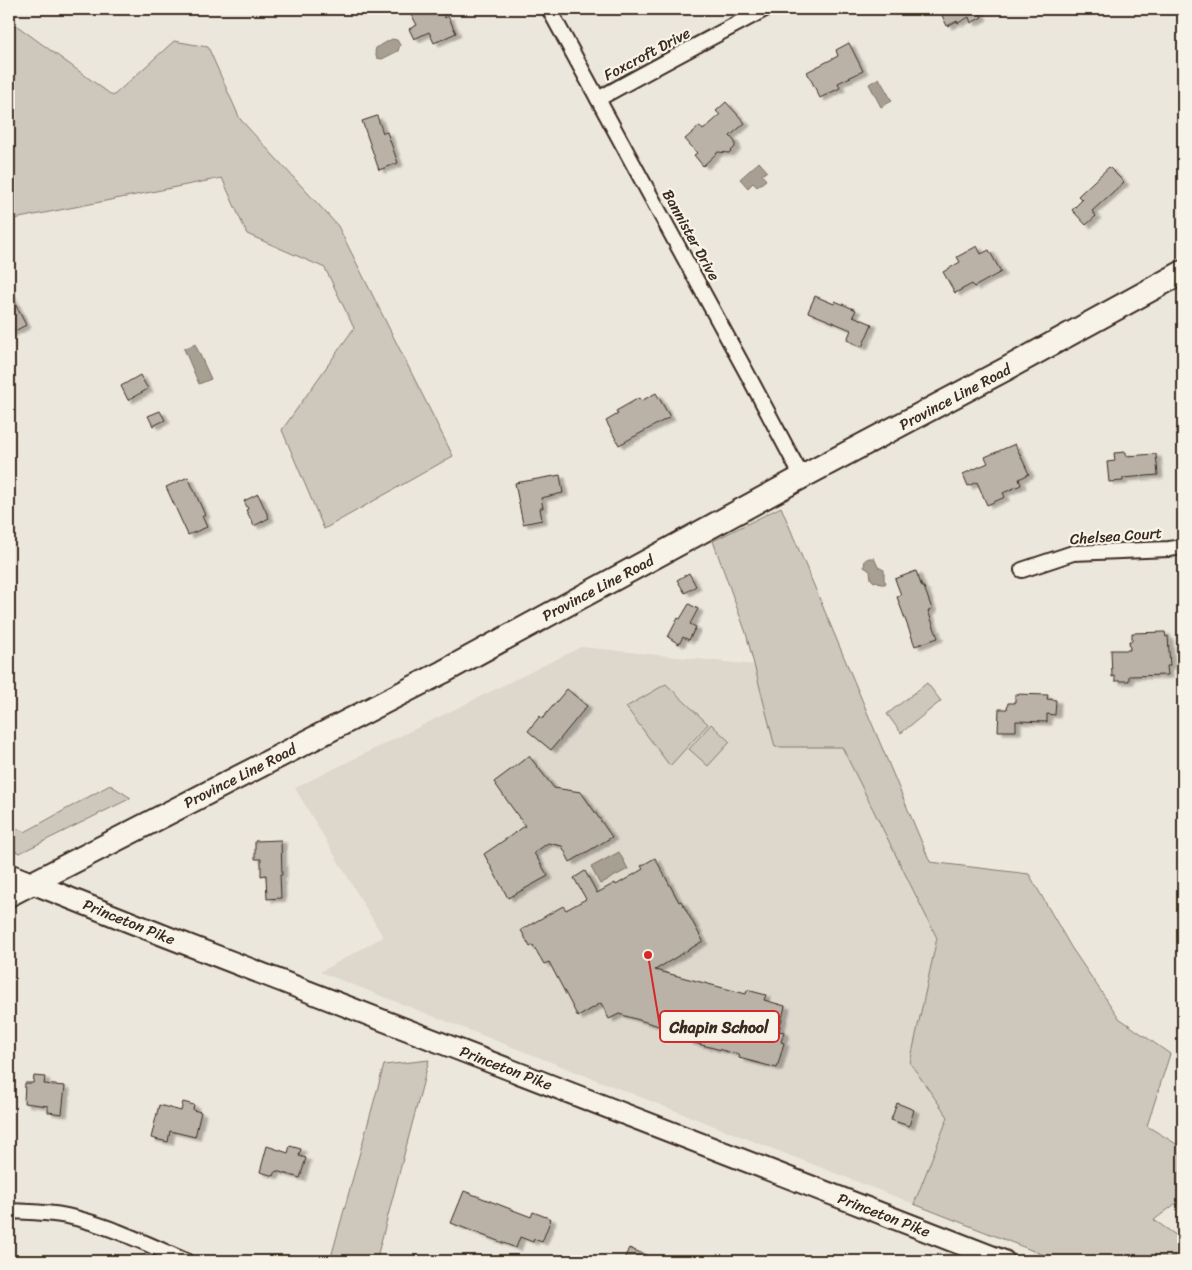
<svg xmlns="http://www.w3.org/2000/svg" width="1192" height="1270" viewBox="0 0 1192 1270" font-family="Sriracha,sans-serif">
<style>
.built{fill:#ddd7cc}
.green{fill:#cec8bc;stroke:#84796d}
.water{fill:#a89f93;stroke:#7c7064}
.building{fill:#bab2a7;stroke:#3b2a1e;filter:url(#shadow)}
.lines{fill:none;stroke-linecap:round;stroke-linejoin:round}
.minor-casing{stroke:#3b2a1e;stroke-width:18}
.secondary-casing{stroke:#3b2a1e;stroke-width:24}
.primary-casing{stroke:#3b2a1e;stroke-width:26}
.minor{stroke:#f7f3e8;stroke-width:14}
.secondary{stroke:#f7f3e8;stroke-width:20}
.primary{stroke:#f7f3e8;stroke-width:22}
.labels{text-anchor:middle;stroke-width:4.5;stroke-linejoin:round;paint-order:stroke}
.street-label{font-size:15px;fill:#3b2a1e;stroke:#f7f3e8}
.leader{fill:none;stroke:#d62828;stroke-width:2}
.callout-dot{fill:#d62828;stroke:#f7f3e8;stroke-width:2}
.callout{fill:#f7f3e8;stroke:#d62828;stroke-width:2}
.callout-label{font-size:16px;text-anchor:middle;font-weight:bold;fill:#3b2a1e}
</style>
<defs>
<filter id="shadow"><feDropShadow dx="5" dy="3" stdDeviation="1" flood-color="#0004"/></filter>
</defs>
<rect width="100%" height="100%" fill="#ece7dc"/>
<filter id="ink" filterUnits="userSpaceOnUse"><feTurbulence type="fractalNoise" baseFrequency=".02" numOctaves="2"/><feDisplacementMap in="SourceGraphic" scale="10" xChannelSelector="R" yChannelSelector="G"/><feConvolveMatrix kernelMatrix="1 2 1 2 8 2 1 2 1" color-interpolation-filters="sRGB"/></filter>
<g filter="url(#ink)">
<path class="built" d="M 581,647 L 804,670 L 1029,1122 L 981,1230 L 320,972 L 383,937 L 295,788 Z"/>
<g class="green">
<path d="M 9,20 L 113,96 L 174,41 L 208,47 L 240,119 L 338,226 L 453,456 L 324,529 L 282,430 L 354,328 L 325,268 L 247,234 L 222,178 L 9,220 Z"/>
<path d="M 781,507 L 930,862 L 1029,874 L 1071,947 L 1119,1018 L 1170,1054 L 1147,1126 L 1183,1148 L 1183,1198 L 1154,1220 L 1183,1240 L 1183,1261 L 1059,1261 L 914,1204 L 948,1117 L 910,1063 L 937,938 L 842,747 L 775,747 L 746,633 L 713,541 Z"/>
<path d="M 927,683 L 941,701 L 901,733 L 887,714 Z"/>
<path d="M 666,684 L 708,724 L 670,766 L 626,707 Z"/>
<path d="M 711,724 L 730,742 L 708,766 L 689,749 Z"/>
<path d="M 110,785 L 131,798 L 20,853 L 9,849 L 9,825 L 25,832 Z"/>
<path d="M 429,1060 L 376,1261 L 330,1261 L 384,1065 Z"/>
</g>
<g class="water">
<path d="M 392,39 L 397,40 L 400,45 L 398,51 L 382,59 L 377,58 L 375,52 L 376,48 Z"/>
<path d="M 879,78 L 892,101 L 881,107 L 869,84 Z"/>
<path d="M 759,162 L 767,171 L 762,175 L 766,180 L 757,187 L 753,183 L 748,188 L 740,179 Z"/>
<path d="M 195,344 L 211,379 L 199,384 L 184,349 Z"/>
<path d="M 869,558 L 874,558 L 878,567 L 884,570 L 884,580 L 886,582 L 885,584 L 880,584 L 877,581 L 874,582 L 871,579 L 870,571 L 864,567 L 865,560 Z"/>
<path d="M 619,852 L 628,869 L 600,884 L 591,867 Z"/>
</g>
<g class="building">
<path d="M 418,9 L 440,9 L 445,18 L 448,16 L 456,33 L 434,43 L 429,32 L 414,39 L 409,29 L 417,25 L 410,12 Z"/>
<path d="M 939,9 L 985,9 L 979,12 L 982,17 L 971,23 L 969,17 L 958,23 L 957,21 L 947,26 Z"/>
<path d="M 849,43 L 863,71 L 838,83 L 840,88 L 820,98 L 807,72 L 838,56 L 836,50 Z"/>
<path d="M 726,102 L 745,123 L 730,136 L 735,142 L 735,147 L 729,153 L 718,152 L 703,166 L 694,155 L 697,153 L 685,139 L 700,126 L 703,130 L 720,115 L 716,111 Z"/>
<path d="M 377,116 L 383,133 L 387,132 L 398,163 L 379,170 L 362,121 Z"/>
<path d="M 1109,167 L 1124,182 L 1092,211 L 1096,216 L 1086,225 L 1072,210 L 1082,200 L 1078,196 Z"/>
<path d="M 977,246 L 981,254 L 989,250 L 1001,272 L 974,287 L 972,284 L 955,293 L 943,272 L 960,262 L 957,257 Z"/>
<path d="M 9,292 L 26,325 L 9,334 Z"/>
<path d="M 815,296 L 834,304 L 835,301 L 856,310 L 853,316 L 872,324 L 862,347 L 847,340 L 851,330 L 808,312 Z"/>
<path d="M 140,375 L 148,389 L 128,400 L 121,386 Z"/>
<path d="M 656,393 L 670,417 L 619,445 L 606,421 L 618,414 L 616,411 L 639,398 L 641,401 Z"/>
<path d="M 160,411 L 165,420 L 153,426 L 148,416 Z"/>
<path d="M 1015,444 L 1029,474 L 1019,479 L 1021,485 L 1003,493 L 1005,497 L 987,505 L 977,482 L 968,486 L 963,474 L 988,463 L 985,457 Z"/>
<path d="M 1126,452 L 1126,456 L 1156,454 L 1158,475 L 1123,478 L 1123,481 L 1109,482 L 1107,462 L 1115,461 L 1114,453 Z"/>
<path d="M 560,475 L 563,493 L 541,498 L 543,508 L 540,508 L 542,520 L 523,524 L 515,483 Z"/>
<path d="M 188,477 L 205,515 L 202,516 L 207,527 L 188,535 L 166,487 Z"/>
<path d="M 258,494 L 269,518 L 254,526 L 246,510 L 248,509 L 244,501 Z"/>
<path d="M 916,571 L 922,587 L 924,587 L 932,609 L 928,611 L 938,638 L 915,646 L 897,597 L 901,595 L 895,579 Z"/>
<path d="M 689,573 L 696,586 L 685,593 L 677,580 Z"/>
<path d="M 689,604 L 698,609 L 690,624 L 696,627 L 689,640 L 683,637 L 679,644 L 668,637 L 678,618 L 680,619 Z"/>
<path d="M 1165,632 L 1166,637 L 1168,636 L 1170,666 L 1167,666 L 1168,675 L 1129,676 L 1129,681 L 1115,681 L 1115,676 L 1112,677 L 1111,650 L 1130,650 L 1129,641 L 1132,641 L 1132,633 Z"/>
<path d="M 567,689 L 587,706 L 551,750 L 528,731 L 540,716 L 542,719 Z"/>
<path d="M 1015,694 L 1048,695 L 1047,699 L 1056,700 L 1055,715 L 1047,714 L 1047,722 L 1016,721 L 1016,731 L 998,731 L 999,709 L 1007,709 L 1008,703 L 1015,703 Z"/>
<path d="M 529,756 L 554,788 L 581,792 L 612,837 L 570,862 L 562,846 L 548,843 L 534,853 L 548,876 L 508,898 L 484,854 L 525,826 L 494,782 Z"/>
<path d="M 281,840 L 282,875 L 280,875 L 281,898 L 267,899 L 266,875 L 261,876 L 261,859 L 255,859 L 255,841 Z"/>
<path d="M 655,858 L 679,902 L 681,901 L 703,941 L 655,970 L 746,994 L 747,990 L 766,995 L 764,1000 L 785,1006 L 779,1031 L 784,1032 L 781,1042 L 784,1043 L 777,1068 L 739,1058 L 740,1055 L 687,1041 L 689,1035 L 619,1014 L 609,1019 L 601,1003 L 578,1017 L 549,962 L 544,964 L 533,945 L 530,947 L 521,930 L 563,906 L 566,910 L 586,899 L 574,878 L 585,871 L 597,893 L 615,883 L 616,885 L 643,869 L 641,866 Z"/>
<path d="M 34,1076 L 45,1077 L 44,1084 L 65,1086 L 62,1114 L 48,1112 L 48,1106 L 24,1103 L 25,1083 L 33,1083 Z"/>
<path d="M 183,1102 L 194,1105 L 193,1110 L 201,1112 L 195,1137 L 170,1131 L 168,1142 L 151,1138 L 159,1105 L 181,1111 Z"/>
<path d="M 897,1103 L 914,1110 L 909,1126 L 891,1120 Z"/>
<path d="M 267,1146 L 288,1153 L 290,1146 L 301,1149 L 299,1156 L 306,1158 L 300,1178 L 276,1171 L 274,1176 L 260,1172 Z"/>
<path d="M 464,1191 L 531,1217 L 533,1212 L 551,1219 L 542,1242 L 534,1239 L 533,1242 L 520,1237 L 516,1248 L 451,1223 Z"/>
<path d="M 629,1248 L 660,1261 L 623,1261 Z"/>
</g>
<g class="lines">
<g class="minor-casing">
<g id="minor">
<path d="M 549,9 L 749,377 L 802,477"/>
<path d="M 598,99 C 653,68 709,39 765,9"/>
<path d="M 1022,570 L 1073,553 L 1169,549 L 1183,547"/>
<path d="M 9,1211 C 28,1212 47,1212 67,1216 C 109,1225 147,1244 186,1261"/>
</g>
</g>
<g class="secondary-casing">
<path id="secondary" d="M 9,874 L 165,936 L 1004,1261"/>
</g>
<g class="primary-casing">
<path id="primary" d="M 9,895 L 443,672 L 802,477 L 1006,369 L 1183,272"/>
</g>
<use href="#minor" class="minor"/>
<use href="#secondary" class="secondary"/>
<use href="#primary" class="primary"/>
</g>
</g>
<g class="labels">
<g class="street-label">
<text transform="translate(647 54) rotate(-28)" y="5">Foxcroft Drive</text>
<text transform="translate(691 235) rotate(61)" y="5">Bannister Drive</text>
<text transform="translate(955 397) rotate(-28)" y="5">Province Line Road</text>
<text transform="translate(1116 536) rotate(-4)" y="5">Chelsea Court</text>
<text transform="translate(598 588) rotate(-28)" y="5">Province Line Road</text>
<text transform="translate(240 776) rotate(-27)" y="5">Province Line Road</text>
<text transform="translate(129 922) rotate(22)" y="5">Princeton Pike</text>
<text transform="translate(506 1068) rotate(21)" y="5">Princeton Pike</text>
<text transform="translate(884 1215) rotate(21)" y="5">Princeton Pike</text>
</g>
</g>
<path class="leader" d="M648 955L660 1027"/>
<circle class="callout-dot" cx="648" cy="955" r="5"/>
<rect class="callout" x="660" y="1011" width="119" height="31" rx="5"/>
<g class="callout-label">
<text x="719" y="1033">Chapin School</text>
</g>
<rect width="1192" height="1270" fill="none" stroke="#f7f3e8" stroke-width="30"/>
<rect x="15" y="15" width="1162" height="1240" fill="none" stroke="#3b2a1e" stroke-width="2" filter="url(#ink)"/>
</svg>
